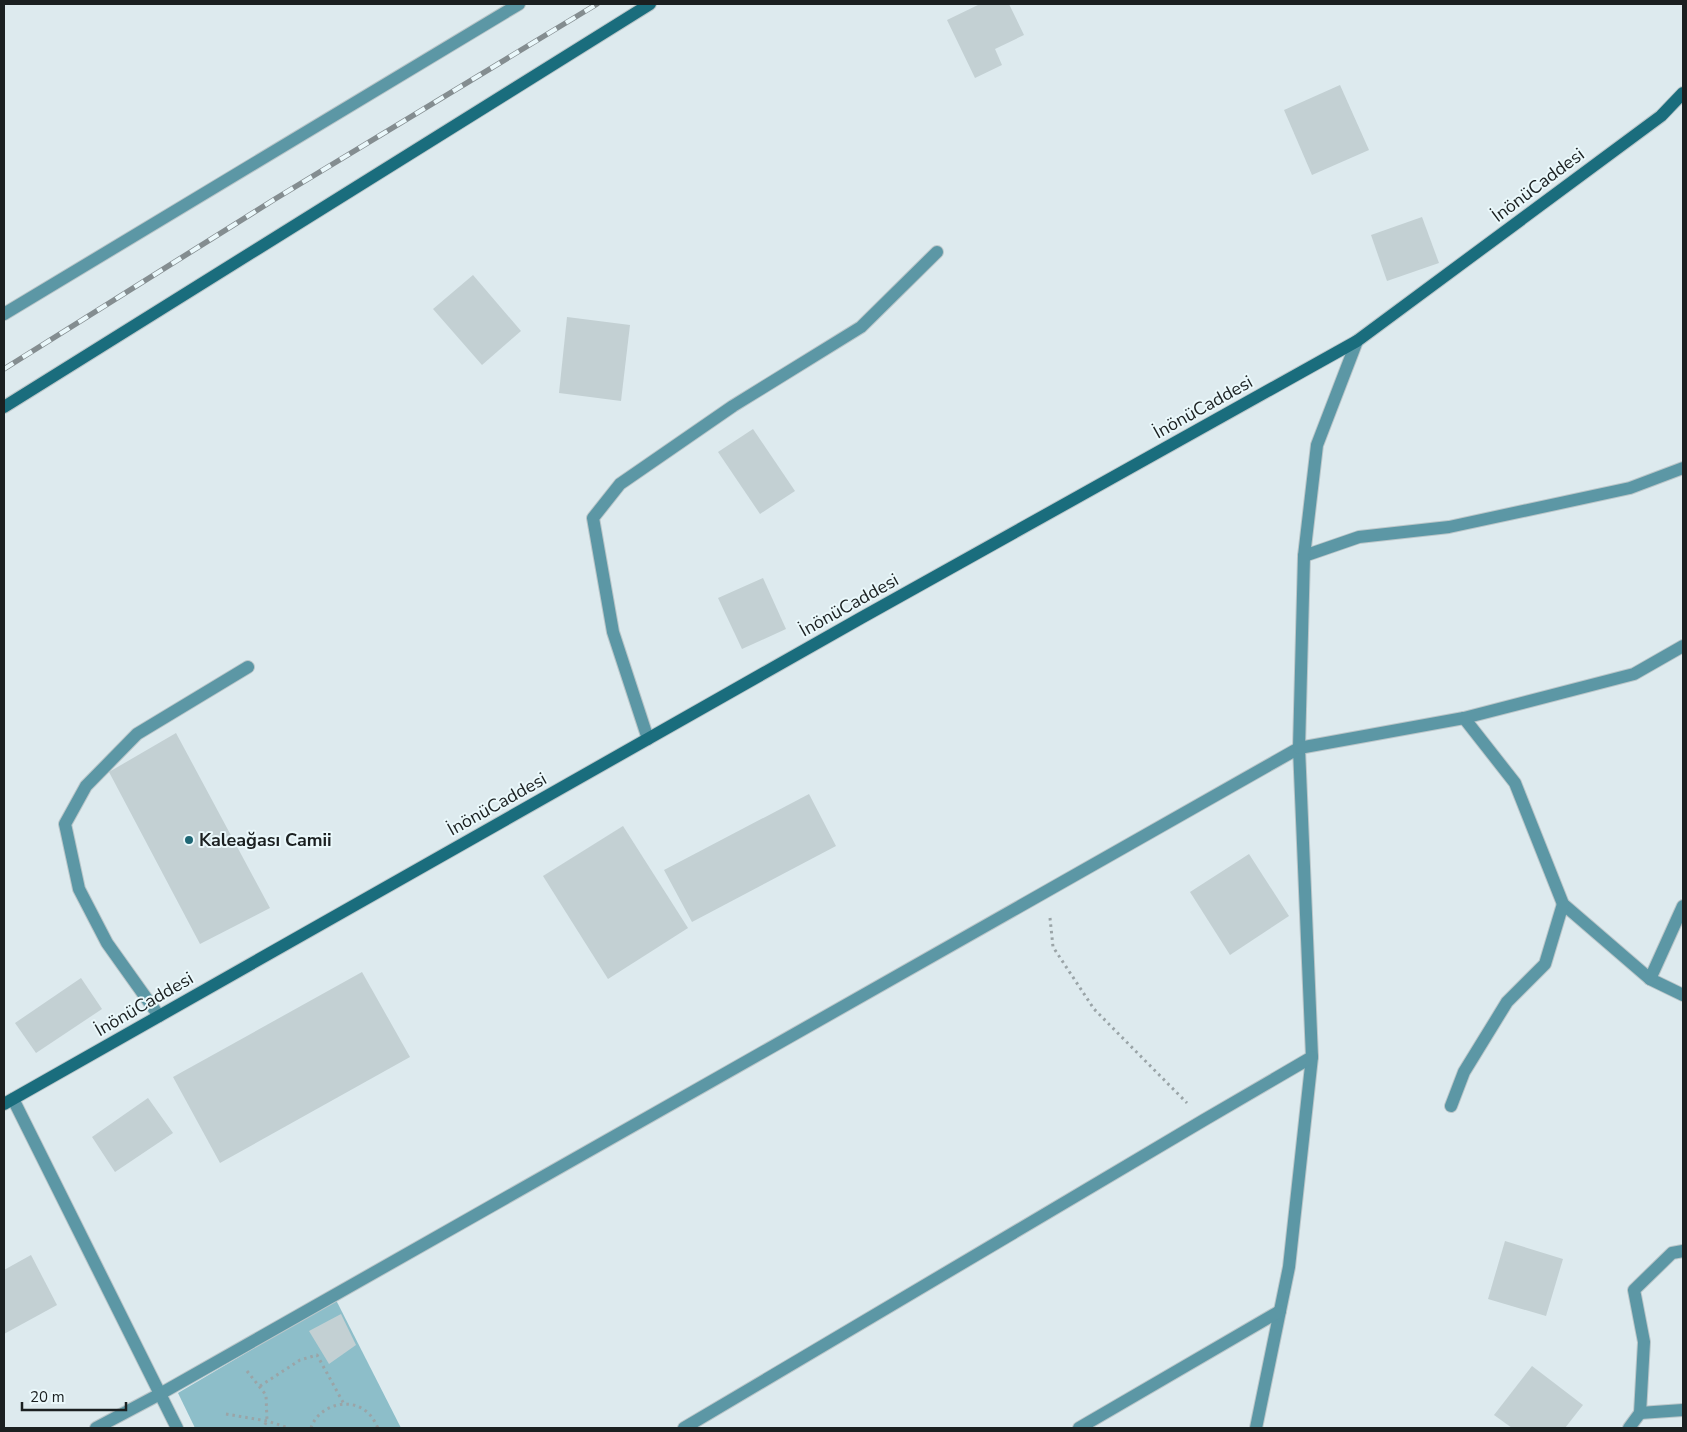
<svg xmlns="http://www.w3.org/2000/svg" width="1687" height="1432" viewBox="0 0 1687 1432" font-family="'Nunito Sans',sans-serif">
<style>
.green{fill:#8dbec9}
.building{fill:#c3d0d3}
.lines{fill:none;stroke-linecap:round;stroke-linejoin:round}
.service-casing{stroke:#bac6c9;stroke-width:14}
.minor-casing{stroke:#bac6c9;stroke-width:14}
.tertiary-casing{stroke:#bac6c9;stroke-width:14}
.secondary-casing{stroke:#bac6c9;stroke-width:14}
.path{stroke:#9aa4a7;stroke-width:3;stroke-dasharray:2.5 4;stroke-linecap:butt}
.service{stroke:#5c97a5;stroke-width:12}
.minor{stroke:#5c97a5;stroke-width:12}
.tertiary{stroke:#5c97a5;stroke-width:12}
.secondary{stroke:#1a6d7d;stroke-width:12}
.rail-casing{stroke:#848d90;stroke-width:5.5}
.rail{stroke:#eaf8fb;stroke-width:4;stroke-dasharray:11;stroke-linecap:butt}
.poi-dot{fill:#1f6775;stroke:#eaf8fb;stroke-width:2}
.labels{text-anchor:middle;stroke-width:4;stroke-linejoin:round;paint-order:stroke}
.street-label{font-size:18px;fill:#1b2021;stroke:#eaf8fb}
.poi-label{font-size:18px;font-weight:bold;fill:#1b2021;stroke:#eaf8fb;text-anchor:start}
</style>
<rect width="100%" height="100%" fill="#ddeaee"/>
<path class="green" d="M 336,1300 L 401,1428 L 195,1428 L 178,1393 Z"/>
<g class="building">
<path d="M 980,4 L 1009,4 L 1024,35 L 995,49 L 1002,65 L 975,78 L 947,20 Z"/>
<path d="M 1340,85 L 1369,150 L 1312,175 L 1284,110 Z"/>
<path d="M 1422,217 L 1439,263 L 1387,281 L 1371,235 Z"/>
<path d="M 473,275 L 521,331 L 482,365 L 433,309 Z"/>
<path d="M 567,317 L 630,325 L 621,401 L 559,393 Z"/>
<path d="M 753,429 L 795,491 L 760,514 L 718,452 Z"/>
<path d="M 763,578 L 786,629 L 742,649 L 718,598 Z"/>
<path d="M 176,733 L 270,908 L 200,944 L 109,772 Z"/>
<path d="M 809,794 L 836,846 L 692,922 L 664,870 Z"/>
<path d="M 623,826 L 688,928 L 608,979 L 543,876 Z"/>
<path d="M 1249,854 L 1289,916 L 1230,955 L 1190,892 Z"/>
<path d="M 362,972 L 410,1057 L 220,1163 L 173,1077 Z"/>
<path d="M 81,978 L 102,1009 L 36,1053 L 15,1023 Z"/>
<path d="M 148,1098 L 173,1133 L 115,1172 L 92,1137 Z"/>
<path d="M 1505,1241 L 1563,1259 L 1546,1316 L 1488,1299 Z"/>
<path d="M 31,1255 L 57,1305 L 4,1334 L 4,1270 Z"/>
<path d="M 341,1314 L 356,1345 L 329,1364 L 309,1331 Z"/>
<path d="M 1532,1366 L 1583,1405 L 1565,1428 L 1512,1428 L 1494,1415 Z"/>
</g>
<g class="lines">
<g class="service-casing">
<path id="service" d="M 1650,979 L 1683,995"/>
</g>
<g class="minor-casing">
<g id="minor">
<path d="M 4,314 L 519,4"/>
<path d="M 1304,556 L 1359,537 L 1449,527 L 1630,488 L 1683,468"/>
<path d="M 1464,718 L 1515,783 L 1563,904 L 1650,979 L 1683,906"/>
<path d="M 648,739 L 613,632 L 593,518 L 620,484 L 733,406 L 861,327 L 937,252"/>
<path d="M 159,1016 L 107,943 L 79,889 L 65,824 L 86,786 L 137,734 L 248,667"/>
<path d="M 13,1099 L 177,1428"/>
<path d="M 1451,1106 L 1464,1072 L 1507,1002 L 1545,964 L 1563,904"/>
<path d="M 1640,1413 L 1683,1410"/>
<path d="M 96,1428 L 160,1394 L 1299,748 L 1312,1057 L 1289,1267 L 1256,1428"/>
<path d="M 684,1428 L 1204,1120 L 1312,1057"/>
<path d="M 1079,1428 L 1280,1311"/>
<path d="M 1629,1428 L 1640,1413 L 1644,1342 L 1634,1290 L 1672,1253 L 1683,1251"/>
</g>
</g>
<g class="tertiary-casing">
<path id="tertiary" d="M 1357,341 L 1317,445 L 1304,556 L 1299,748 L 1464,718 L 1634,674 L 1683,646"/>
</g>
<g class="secondary-casing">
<g id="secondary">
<path d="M 4,407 L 650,4"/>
<path d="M 4,1104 L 861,618 L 1357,341 L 1661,116 L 1683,93"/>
</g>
</g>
<g class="path">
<path d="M 1050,918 L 1053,947 L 1094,1009 L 1187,1103"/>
<path d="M 247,1371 L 266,1395 L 267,1421 L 263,1428"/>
<path d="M 260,1386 L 300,1360 L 317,1355 L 344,1404"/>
<path d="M 226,1414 L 267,1421 L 289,1428"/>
<path d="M 311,1428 C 318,1406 349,1396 367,1412 C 372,1416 375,1422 378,1428"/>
</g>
<use href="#service" class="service"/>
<use href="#minor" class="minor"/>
<use href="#tertiary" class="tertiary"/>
<use href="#secondary" class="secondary"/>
<g class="rail-casing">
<path id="rail" d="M 4,369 L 275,199 L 597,4"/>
</g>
<use href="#rail" class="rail"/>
</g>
<circle class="poi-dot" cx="189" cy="840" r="5"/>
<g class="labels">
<g class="street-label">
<text transform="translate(1538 185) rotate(-37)" y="6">İnönüCaddesi</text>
<text transform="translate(1203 407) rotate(-29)" y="6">İnönüCaddesi</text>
<text transform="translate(849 605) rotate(-29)" y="6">İnönüCaddesi</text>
<text transform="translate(497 804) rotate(-29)" y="6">İnönüCaddesi</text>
<text transform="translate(144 1004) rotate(-30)" y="6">İnönüCaddesi</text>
</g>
<g class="poi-label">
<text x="199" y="846">Kaleağası Camii</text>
</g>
</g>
<rect width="1687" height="1432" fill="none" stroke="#1b2021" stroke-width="10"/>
<path d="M22 1402v8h104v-8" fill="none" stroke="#1b2021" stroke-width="2.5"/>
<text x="30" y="1402" font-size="15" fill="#1b2021" stroke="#eaf8fb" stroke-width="4" paint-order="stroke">20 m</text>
</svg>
